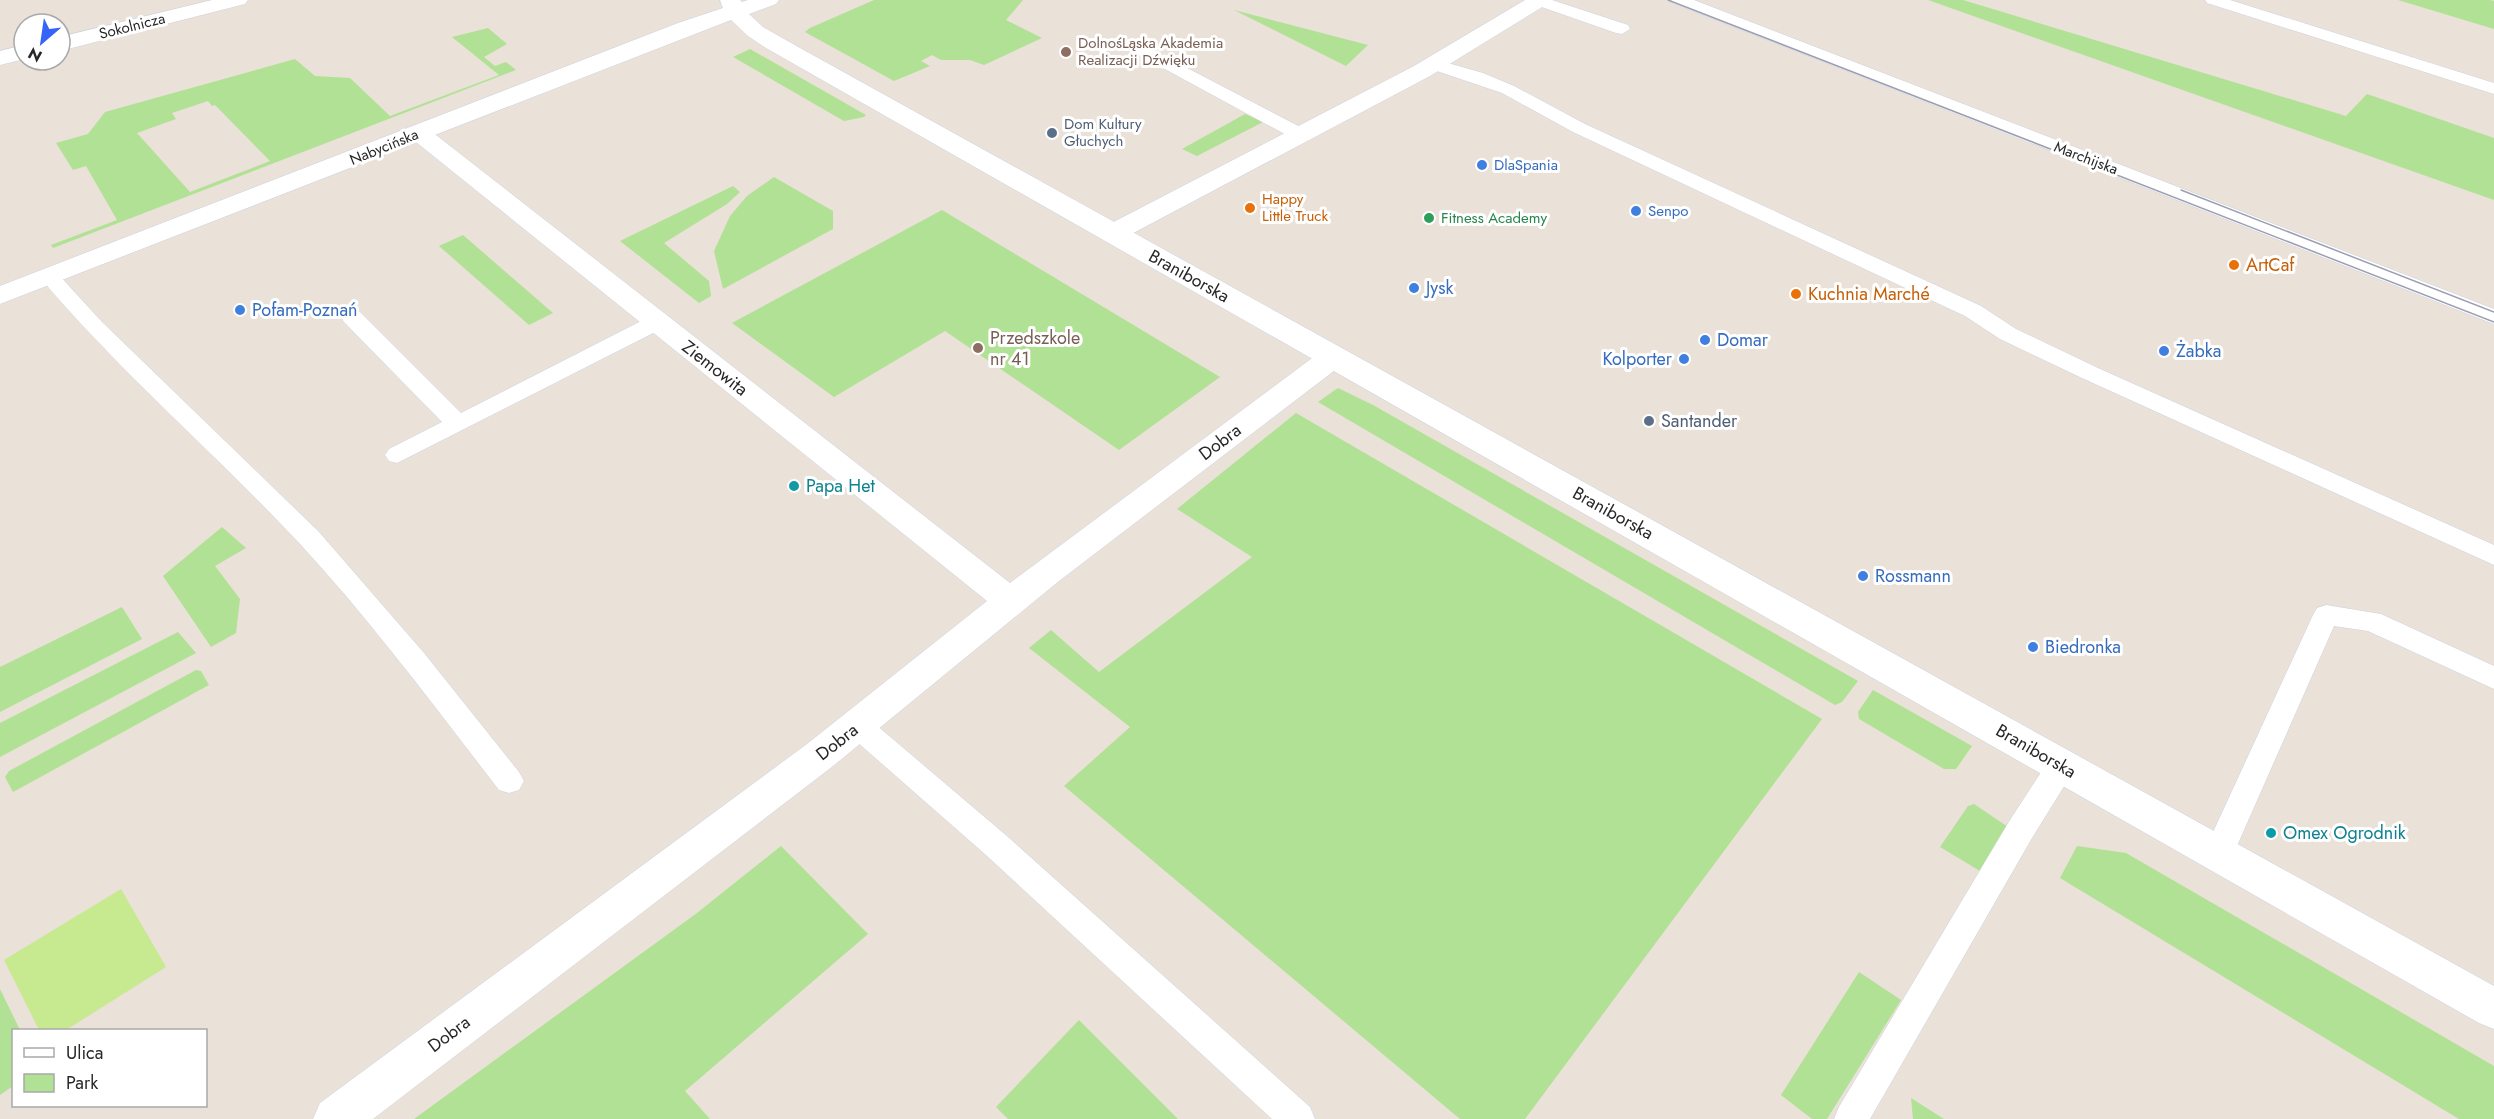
<svg xmlns="http://www.w3.org/2000/svg" width="2494" height="1119" viewBox="0 0 2494 1119" font-family="Jost,sans-serif">
<style>
.green{fill:#b1e194;fill-rule:evenodd}
.pitch{fill:#c7e98f}
.lines{fill:none;stroke-linecap:round;stroke-linejoin:round}
.lane-casing{stroke:#cdd2e0;stroke-width:1}
.street-casing{stroke:#cdd2e0;stroke-width:1}
.secondary-casing{stroke:#cdd2e0;stroke-width:1}
.lane{fill:#fff;fill-rule:evenodd}
.street{fill:#fff;fill-rule:evenodd}
.secondary{fill:#fff;fill-rule:evenodd}
.tram{stroke:#9b9fb2;stroke-width:1.5}
.education-dot{fill:#8d6e63;stroke:#fff;stroke-width:2}
.service-dot{fill:#5c6f8a;stroke:#fff;stroke-width:2}
.shop-dot{fill:#3f7fe0;stroke:#fff;stroke-width:2}
.food-dot{fill:#e8710a;stroke:#fff;stroke-width:2}
.leisure-dot{fill:#2e9e5b;stroke:#fff;stroke-width:2}
.culture-dot{fill:#0f9aa8;stroke:#fff;stroke-width:2}
.labels{text-anchor:middle;stroke-width:6;stroke-linejoin:round;paint-order:stroke}
.far-street-label{font-size:15px;fill:#272727;stroke:#fff}
.far-education-label{font-size:15px;fill:#785e54;stroke:#fff;text-anchor:start}
.far-service-label{font-size:15px;fill:#4e5e75;stroke:#fff;text-anchor:start}
.far-shop-label{font-size:15px;fill:#366cbe;stroke:#fff;text-anchor:start}
.far-food-label{font-size:15px;fill:#c56008;stroke:#fff;text-anchor:start}
.far-leisure-label{font-size:15px;fill:#27864d;stroke:#fff;text-anchor:start}
.food-label{font-size:18px;fill:#c56008;stroke:#fff;text-anchor:start}
.street-label{font-size:18px;fill:#272727;stroke:#fff}
.shop-label{font-size:18px;fill:#366cbe;stroke:#fff;text-anchor:start}
.education-label{font-size:18px;fill:#785e54;stroke:#fff;text-anchor:start}
.service-label{font-size:18px;fill:#4e5e75;stroke:#fff;text-anchor:start}
.culture-label{font-size:18px;fill:#0d838f;stroke:#fff;text-anchor:start}
</style>
<rect width="100%" height="100%" fill="#eae1d8"/>
<g class="green">
<path d="M 874,0 L 1023,0 L 1006,20 L 1042,38 L 984,65 L 970,60 L 941,60 L 932,55 L 921,61 L 930,66 L 894,81 L 805,32 L 810,28 Z"/>
<path d="M 1928,0 L 1963,0 L 2346,116 L 2367,94 L 2494,138 L 2494,200 Z"/>
<path d="M 2398,0 L 2490,0 L 2494,1 L 2494,29 Z"/>
<path d="M 1234,10 L 1368,45 L 1346,66 Z"/>
<path d="M 488,28 L 507,44 L 484,57 L 495,66 L 506,62 L 516,70 L 53,248 L 51,245 L 117,220 L 86,166 L 73,170 L 56,143 L 88,134 L 105,112 L 295,59 L 315,76 L 350,78 L 390,116 L 499,75 L 452,37 ZM 208,101 L 212,106 L 215,105 L 270,161 L 190,192 L 137,133 L 176,119 L 172,113 Z"/>
<path d="M 750,49 L 866,115 L 864,117 L 844,121 L 733,57 Z"/>
<path d="M 1245,114 L 1263,122 L 1197,156 L 1182,149 Z"/>
<path d="M 774,177 L 833,211 L 833,229 L 723,289 L 714,251 L 730,216 L 747,196 Z"/>
<path d="M 733,186 L 740,192 L 727,204 L 664,243 L 709,281 L 711,296 L 699,303 L 620,241 Z"/>
<path d="M 942,210 L 1220,377 L 1119,450 L 945,331 L 834,397 L 732,323 Z"/>
<path d="M 463,235 L 553,313 L 529,325 L 439,246 Z"/>
<path d="M 1338,388 L 1373,405 L 1858,681 L 1842,702 L 1835,705 L 1318,402 Z"/>
<path d="M 1296,413 L 1822,719 L 1525,1119 L 1460,1119 L 1064,786 L 1130,727 L 1029,648 L 1051,630 L 1099,672 L 1252,557 L 1177,509 Z"/>
<path d="M 222,527 L 246,548 L 215,566 L 240,599 L 236,633 L 211,647 L 163,576 Z"/>
<path d="M 122,607 L 142,639 L 0,712 L 0,667 Z"/>
<path d="M 178,632 L 196,653 L 0,757 L 0,723 Z"/>
<path d="M 196,670 L 201,671 L 209,685 L 13,792 L 5,777 L 9,771 Z"/>
<path d="M 1873,690 L 1972,746 L 1956,769 L 1944,769 L 1859,719 L 1858,712 Z"/>
<path d="M 1974,804 L 2008,827 L 1980,871 L 1940,847 L 1968,806 Z"/>
<path d="M 781,846 L 868,934 L 685,1091 L 710,1119 L 414,1119 L 697,913 Z"/>
<path d="M 2077,846 L 2126,853 L 2494,1066 L 2494,1119 L 2459,1119 L 2060,878 Z"/>
<path d="M 1859,972 L 1901,1000 L 1827,1119 L 1812,1119 L 1781,1095 Z"/>
<path d="M 0,989 L 20,1030 L 14,1030 L 13,1086 L 0,1095 Z"/>
<path d="M 1079,1020 L 1178,1119 L 1008,1119 L 996,1107 Z"/>
<path d="M 1911,1098 L 1944,1119 L 1913,1119 Z"/>
</g>
<path class="pitch" d="M 121,889 L 166,967 L 66,1030 L 39,1030 L 4,960 Z"/>
<g class="lines">
<g class="lane-casing">
<g id="lane">
<path d="M 1532,0 L 1552,0 L 1628,25 L 1630,29 L 1622,34 L 1616,33 L 1533,4 Z"/>
<path d="M 1671,0 L 1694,0 L 2494,309 L 2494,324 L 1673,3 Z"/>
<path d="M 2205,0 L 2230,0 L 2494,83 L 2494,94 L 2207,3 Z"/>
<path d="M 1145,46 L 1306,130 L 1308,134 L 1306,138 L 1292,138 L 1139,55 L 1136,51 L 1139,47 Z"/>
<path d="M 1434,59 L 1483,73 L 1514,86 L 1585,124 L 1981,306 L 2016,329 L 2098,368 L 2494,545 L 2494,565 L 2082,378 L 2000,339 L 1965,316 L 1573,132 L 1502,93 L 1428,68 L 1425,64 L 1428,60 Z"/>
<path d="M 50,271 L 57,273 L 102,322 L 319,532 L 424,653 L 519,772 L 524,781 L 519,790 L 509,793 L 499,790 C 435,707 372,622 301,545 C 217,455 123,375 43,281 L 40,277 L 43,273 Z"/>
<path d="M 352,310 L 360,312 L 461,413 L 649,317 L 657,315 L 665,317 L 668,322 L 665,327 L 397,463 L 389,461 L 385,455 L 389,449 L 442,422 L 344,322 L 341,317 L 344,312 Z"/>
<path d="M 2326,605 L 2381,614 L 2494,666 L 2494,689 L 2368,631 L 2334,626 L 2229,864 L 2218,867 L 2207,864 L 2203,854 L 2313,615 L 2317,608 Z"/>
<path d="M 858,714 L 868,718 L 1008,837 L 1310,1107 L 1315,1119 L 1272,1119 L 986,855 L 848,734 L 844,726 L 848,718 Z"/>
<path d="M 2061,754 L 2071,757 L 2075,766 L 2071,775 L 2032,838 L 1870,1119 L 1834,1119 L 1839,1107 L 2010,820 L 2051,757 Z"/>
</g>
</g>
<g class="street-casing">
<g id="street">
<path d="M 212,0 L 248,0 L 245,4 L 60,51 L 60,37 Z"/>
<path d="M 1525,0 L 1550,0 L 1547,4 L 1430,76 L 1122,239 L 1113,241 L 1104,239 L 1100,233 L 1104,227 L 1414,66 Z"/>
<path d="M 24,45 L 24,59 L 0,65 L 0,51 Z"/>
<path d="M 419,126 L 427,128 L 1010,583 L 1323,350 L 1333,348 L 1343,350 L 1347,357 L 1343,364 L 1059,581 L 833,766 L 373,1119 L 313,1119 L 320,1103 L 807,744 L 987,601 L 411,138 L 407,133 L 411,128 Z"/>
</g>
</g>
<g class="secondary-casing">
<path id="secondary" d="M 720,0 L 740,0 L 742,2 L 748,0 L 779,0 L 776,4 L 749,14 L 763,27 L 800,48 L 2494,986 L 2494,1029 L 2479,1023 L 766,48 L 748,36 L 731,20 L 0,304 L 0,286 L 678,23 L 723,8 Z"/>
</g>
<use href="#lane" class="lane"/>
<use href="#street" class="street"/>
<use href="#secondary" class="secondary"/>
<g class="tram">
<path d="M 1668,0 L 2494,322"/>
<path d="M 2181,190 L 2494,312"/>
</g>
</g>
<g class="education-dot">
<circle cx="1066" cy="52" r="6"/>
<circle cx="978" cy="348" r="6"/>
</g>
<g class="service-dot">
<circle cx="1052" cy="133" r="6"/>
<circle cx="1649" cy="421" r="6"/>
</g>
<g class="shop-dot">
<circle cx="1482" cy="165" r="6"/>
<circle cx="1636" cy="211" r="6"/>
<circle cx="1414" cy="288" r="6"/>
<circle cx="240" cy="310" r="6"/>
<circle cx="1705" cy="340" r="6"/>
<circle cx="2164" cy="351" r="6"/>
<circle cx="1684" cy="359" r="6"/>
<circle cx="1863" cy="576" r="6"/>
<circle cx="2033" cy="647" r="6"/>
</g>
<g class="food-dot">
<circle cx="1250" cy="208" r="6"/>
<circle cx="2234" cy="265" r="6"/>
<circle cx="1796" cy="294" r="6"/>
</g>
<circle class="leisure-dot" cx="1429" cy="218" r="6"/>
<g class="culture-dot">
<circle cx="794" cy="486" r="6"/>
<circle cx="2271" cy="833" r="6"/>
</g>
<g class="labels">
<g class="far-street-label">
<text transform="translate(132 26) rotate(-14)" y="5">Sokolnicza</text>
<text transform="translate(384 147) rotate(-22)" y="5">Nabycińska</text>
<text transform="translate(2086 158) rotate(21)" y="5">Marchijska</text>
</g>
<g class="far-education-label">
<text x="1078" y="48">DolnośLąska Akademia<tspan x="1078" dy="17">Realizacji Dźwięku</tspan></text>
</g>
<g class="far-service-label">
<text x="1064" y="129">Dom Kultury<tspan x="1064" dy="17">Głuchych</tspan></text>
</g>
<g class="far-shop-label">
<text x="1494" y="170">DlaSpania</text>
<text x="1648" y="216">Senpo</text>
</g>
<g class="far-food-label">
<text x="1262" y="204">Happy<tspan x="1262" dy="17">Little Truck</tspan></text>
</g>
<g class="far-leisure-label">
<text x="1441" y="223">Fitness Academy</text>
</g>
<g class="food-label">
<text x="2246" y="271">ArtCaf</text>
<text x="1808" y="300">Kuchnia Marché</text>
</g>
<g class="street-label">
<text transform="translate(1189 276) rotate(29)" y="6">Braniborska</text>
<text transform="translate(715 368) rotate(38)" y="6">Ziemowita</text>
<text transform="translate(1220 442) rotate(-37)" y="6">Dobra</text>
<text transform="translate(1613 513) rotate(29)" y="6">Braniborska</text>
<text transform="translate(837 742) rotate(-38)" y="6">Dobra</text>
<text transform="translate(2036 751) rotate(30)" y="6">Braniborska</text>
<text transform="translate(449 1034) rotate(-37)" y="6">Dobra</text>
</g>
<g class="shop-label">
<text x="1426" y="294">Jysk</text>
<text x="252" y="316">Pofam-Poznań</text>
<text x="1717" y="346">Domar</text>
<text x="2176" y="357">Żabka</text>
<text x="1672" y="365" text-anchor="end">Kolporter</text>
<text x="1875" y="582">Rossmann</text>
<text x="2045" y="653">Biedronka</text>
</g>
<g class="education-label">
<text x="990" y="344">Przedszkole<tspan x="990" dy="21">nr 41</tspan></text>
</g>
<g class="service-label">
<text x="1661" y="427">Santander</text>
</g>
<g class="culture-label">
<text x="806" y="492">Papa Het</text>
<text x="2283" y="839">Omex Ogrodnik</text>
</g>
</g>
<rect x="12" y="1029" width="195" height="78" fill="#ffffff" stroke="#a9a9a9" stroke-width="1.5"/>
<rect x="24" y="1048" width="30" height="9" fill="#ffffff" stroke="#a9a9a9" stroke-width="1.5"/>
<text x="66" y="1059" font-size="18" fill="#272727">Ulica</text>
<rect x="24" y="1074" width="30" height="18" fill="#b1e194" stroke="#a9a9a9" stroke-width="1.5"/>
<text x="66" y="1089" font-size="18" fill="#272727">Park</text>
<g transform="translate(42 42) rotate(209)"><circle r="28" fill="#ffffff" stroke="#a9a9a9" stroke-width="1.5"/>
<path d="M0-4.5L10 22L0 15L-10 22Z" fill="#3663f8"/>
<text y="-9" font-size="16" font-weight="bold" text-anchor="middle" fill="#272727">N</text>
</g>
</svg>
